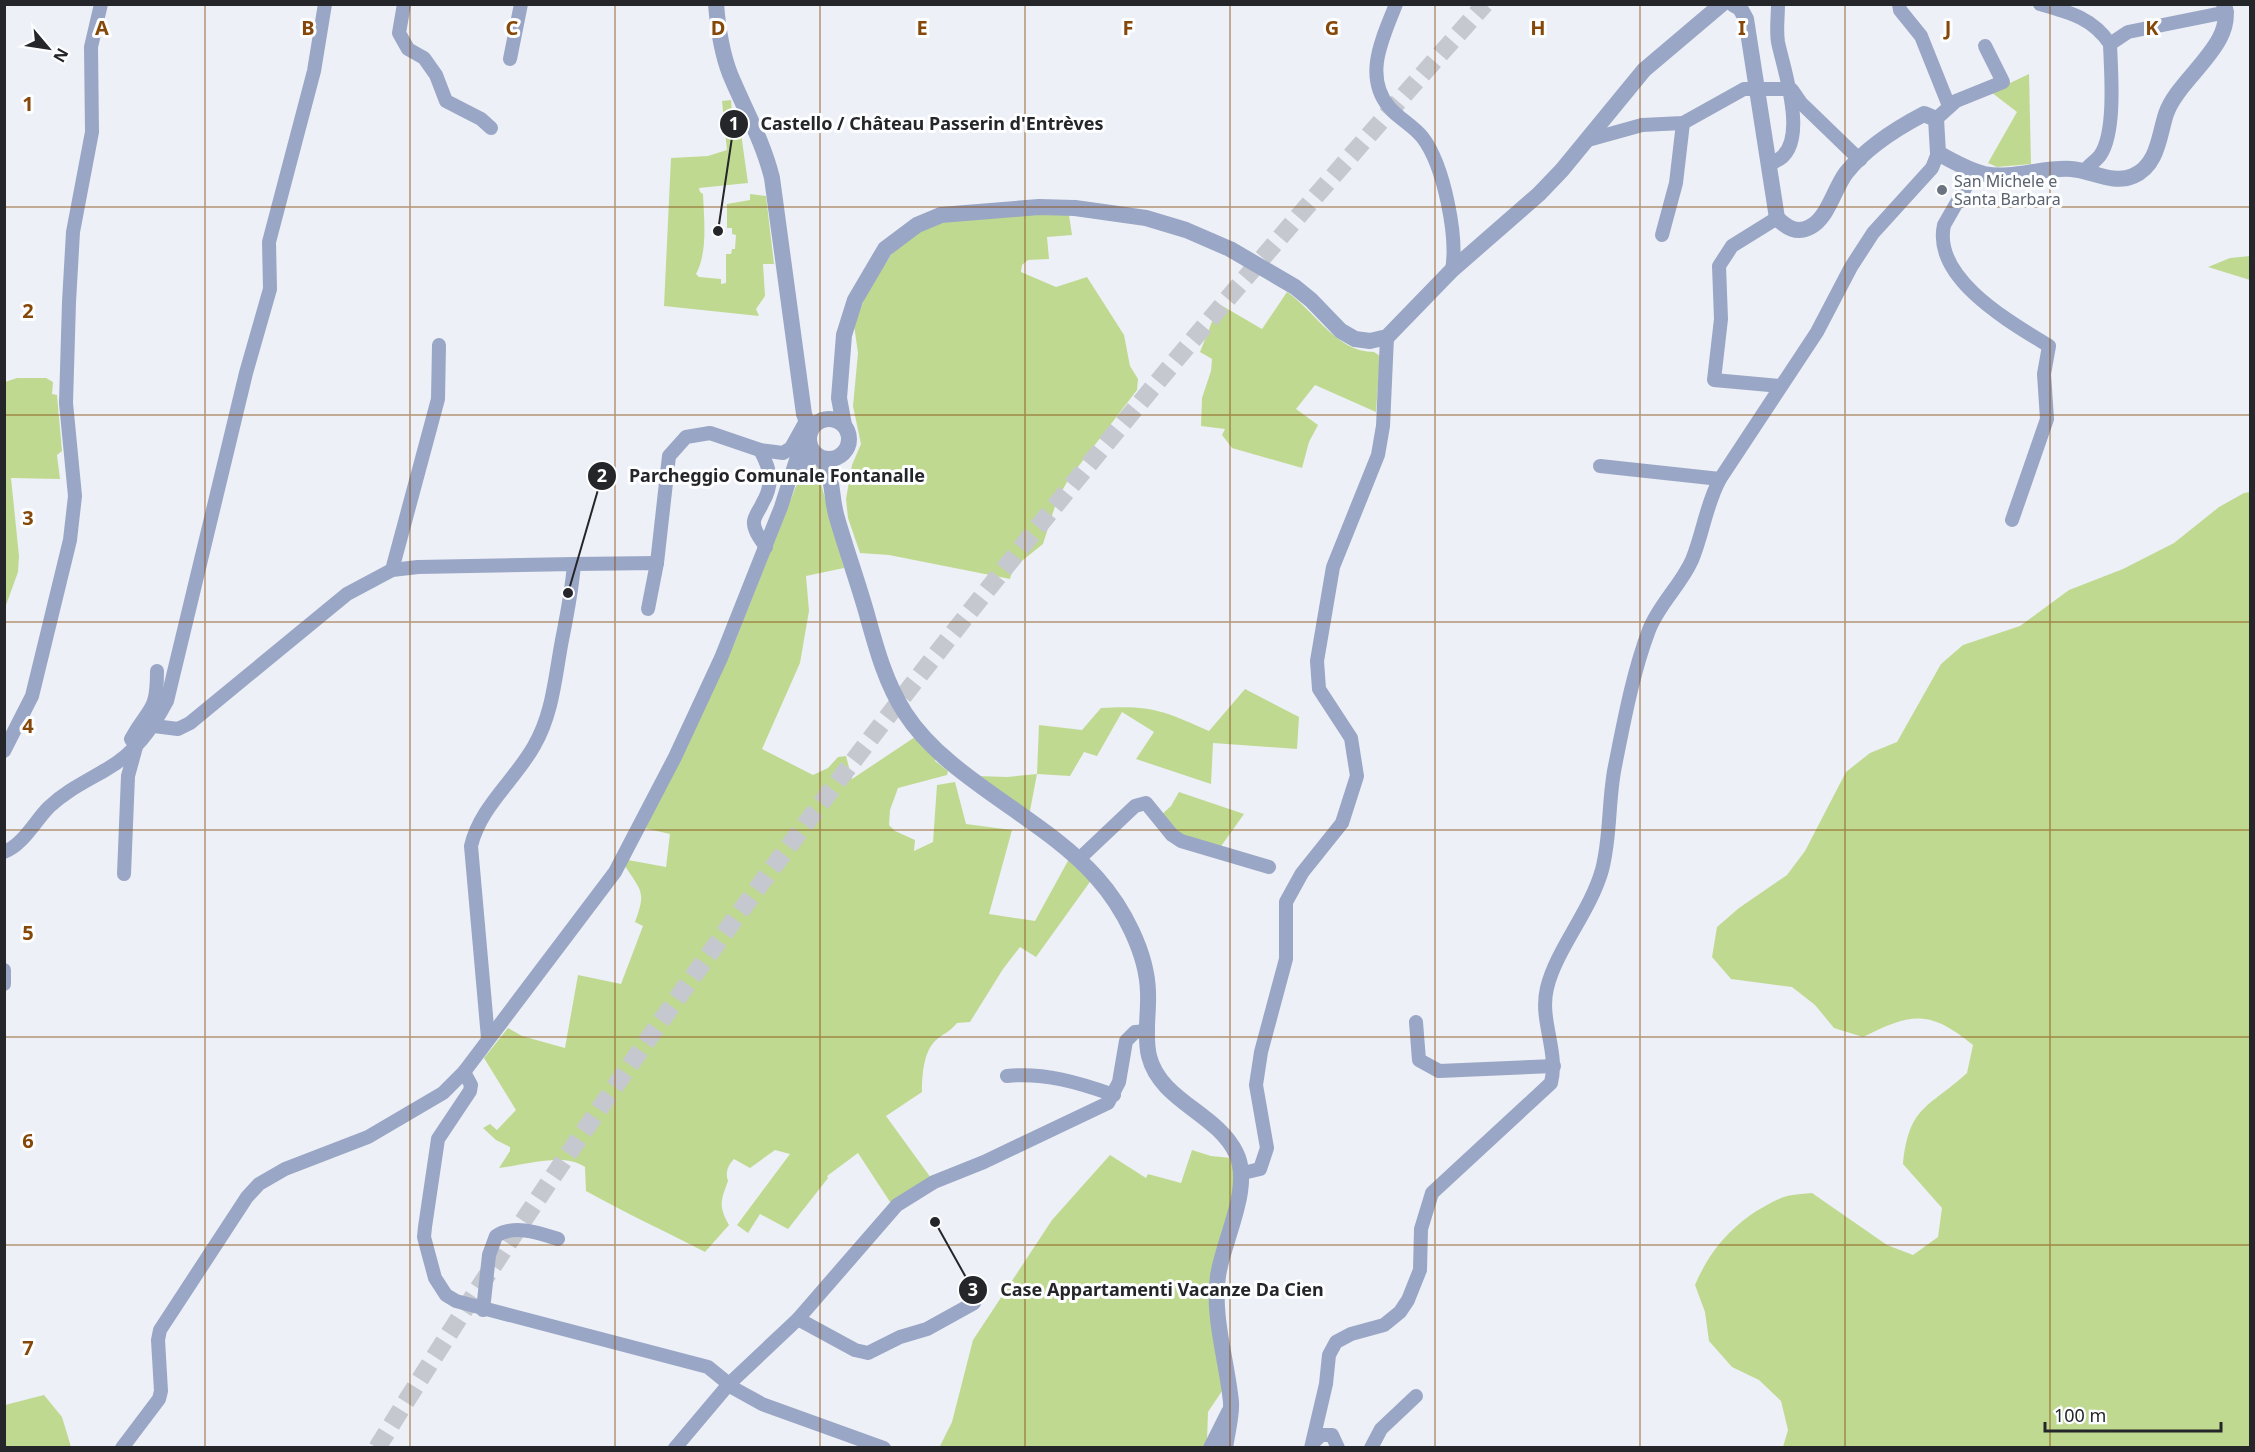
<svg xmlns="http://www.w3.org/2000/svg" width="2255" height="1452" viewBox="0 0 2255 1452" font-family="'Noto Sans',sans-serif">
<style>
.green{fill:#c0d991}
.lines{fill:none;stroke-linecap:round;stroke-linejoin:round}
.motorway-tunnel{stroke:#c5c8ce;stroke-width:18;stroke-dasharray:18 9;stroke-linecap:butt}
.minor{stroke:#9aa6c5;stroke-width:14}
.tertiary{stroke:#9aa6c5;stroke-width:16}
.grid{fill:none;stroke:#864809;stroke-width:1.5;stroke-opacity:0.55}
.worship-dot{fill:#6b7280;stroke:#fdfeff;stroke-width:2}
.labels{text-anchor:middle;stroke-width:6;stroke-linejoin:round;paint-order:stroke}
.worship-label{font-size:16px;fill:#5b616d;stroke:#fdfeff;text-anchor:start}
.grid-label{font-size:20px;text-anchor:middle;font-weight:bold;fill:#864809;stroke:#fdfeff;stroke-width:6;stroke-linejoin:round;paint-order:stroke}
.leader{fill:none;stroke:#252629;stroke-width:2}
.callout-dot{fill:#252629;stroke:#fdfeff;stroke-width:2}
.mark-label{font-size:18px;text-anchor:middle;font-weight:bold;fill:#fff}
.callout-label{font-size:18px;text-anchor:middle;font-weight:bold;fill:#252629;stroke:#fdfeff;stroke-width:6;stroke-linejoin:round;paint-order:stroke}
</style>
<rect width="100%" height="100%" fill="#edf0f7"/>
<g class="green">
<path d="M 2029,74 L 2031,164 L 1997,167 L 1988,163 L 2017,112 L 1991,92 Z"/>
<path d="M 731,100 L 732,112 L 738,112 L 748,183 L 699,188 L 700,192 L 703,194 C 704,219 708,252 696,274 L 699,277 L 721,279 L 721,284 L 726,283 L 726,254 L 731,254 L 732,249 L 735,249 L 736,235 L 732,234 L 732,228 L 727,228 L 727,204 L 750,200 L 750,194 L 766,196 L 774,264 L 763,264 L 765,296 L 756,309 L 759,316 L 664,306 L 671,158 L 708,156 L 727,150 L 722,101 Z"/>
<path d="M 1044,213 L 1069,215 L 1072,235 L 1047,237 L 1049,259 L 1028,260 L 1022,265 L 1021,272 L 1056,287 L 1087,277 L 1124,335 L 1130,366 L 1138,379 L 1137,390 L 1068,480 L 1057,500 L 1043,544 L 1013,568 L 1010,579 L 889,555 L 860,553 L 848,518 L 846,499 L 852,465 L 861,444 L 853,406 L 858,353 L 854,325 L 867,292 L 895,249 L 916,233 L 943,222 Z"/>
<path d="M 2250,256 L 2250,280 L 2208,267 L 2230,258 Z"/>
<path d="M 1287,292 C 1316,312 1336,352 1374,352 L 1380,356 L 1376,412 L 1315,385 L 1296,409 L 1318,425 L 1309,442 L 1302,468 L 1232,448 L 1222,435 L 1225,429 L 1201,426 L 1202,398 L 1211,371 L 1212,359 L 1200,352 L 1219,304 L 1262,329 Z"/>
<path d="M 17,378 L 46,378 L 53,382 L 52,394 L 57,395 L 62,451 L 57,455 L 60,479 L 11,478 L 19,556 L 18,572 L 5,608 L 5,382 Z"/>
<path d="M 816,465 L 844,568 L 806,576 L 809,611 L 800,663 L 762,749 L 813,775 L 828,768 L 838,757 L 846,756 L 852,779 L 915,737 L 936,756 L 935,761 L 948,771 L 947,775 L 898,788 L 890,810 L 889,825 L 895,831 L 915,840 L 914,851 L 933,842 L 937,785 L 955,782 L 966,824 L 1012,830 L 989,914 L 1035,921 L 1069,859 L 1092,879 L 1036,957 L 1020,947 L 1003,969 L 970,1022 L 957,1023 C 949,1033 942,1034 935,1041 C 923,1053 922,1077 922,1092 L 886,1116 L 931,1178 L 892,1205 L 858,1153 L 827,1176 L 828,1178 L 788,1229 L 760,1214 L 748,1233 L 737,1225 L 790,1154 L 775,1150 L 750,1168 L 734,1159 C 728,1165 725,1173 728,1181 C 721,1200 718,1206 729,1225 L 705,1252 C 665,1231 625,1213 586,1191 L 585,1167 C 564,1152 524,1165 499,1168 L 510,1151 L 510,1147 L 496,1140 L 483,1128 L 490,1124 L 497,1130 L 516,1110 L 484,1058 L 508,1028 L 522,1036 L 565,1048 L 578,975 L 621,984 L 643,926 L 635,922 C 646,892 642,892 625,866 L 628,860 L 666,867 L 670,834 L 644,828 L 736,639 L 800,476 L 805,478 Z"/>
<path d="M 2250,492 L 2250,1447 L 1783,1447 L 1788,1430 L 1781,1401 L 1759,1380 L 1732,1367 L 1709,1341 L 1705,1312 L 1695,1285 C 1712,1245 1740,1216 1781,1198 C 1790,1194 1803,1194 1812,1193 L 1887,1245 L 1913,1255 L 1938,1237 L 1942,1208 L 1903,1164 C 1909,1106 1927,1109 1967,1073 L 1973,1045 C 1929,1009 1911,1013 1863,1037 L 1834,1028 L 1815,1005 L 1792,987 L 1731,979 L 1712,957 L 1717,927 L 1739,908 L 1787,875 L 1805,851 L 1846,772 L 1870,753 L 1897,742 L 1941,664 L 1963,645 L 2020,626 L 2069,590 L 2123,569 L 2174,543 L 2219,507 L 2244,493 Z"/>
<path d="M 1245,689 L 1299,717 L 1297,749 L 1213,743 L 1211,784 L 1136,759 L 1154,732 L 1122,712 L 1097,756 L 1084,752 L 1070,776 L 1037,774 L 1029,816 L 978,776 L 1007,777 L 1037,774 L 1039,725 L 1082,730 L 1101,708 C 1151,705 1164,711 1209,731 Z"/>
<path d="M 1179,792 L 1244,814 L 1219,849 L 1180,836 L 1160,816 L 1171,806 Z"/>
<path d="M 1192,1150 L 1211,1156 L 1232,1158 L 1235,1189 L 1212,1275 L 1224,1388 L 1208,1412 L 1207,1441 L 1203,1447 L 939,1448 L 952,1422 L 973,1340 L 1052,1220 L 1110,1155 L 1146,1178 L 1148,1174 L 1181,1183 Z"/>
<path d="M 44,1395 L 62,1417 L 71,1447 L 5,1447 L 5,1405 Z"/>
</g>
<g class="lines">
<path class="motorway-tunnel" d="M 377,1448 C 697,930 1080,457 1485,4"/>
<g class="minor">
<path d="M 404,4 L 399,33 L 408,49 L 424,58 L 436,75 L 446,101 L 481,119 L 491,128"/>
<path d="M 1396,4 C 1383,38 1363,75 1389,107 C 1399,119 1414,126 1423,138 C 1444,166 1458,237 1452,270"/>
<path d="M 1899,4 L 1900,10 L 1921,36 L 1949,106"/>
<path d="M 2040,4 C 2069,12 2093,18 2110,44 C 2111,72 2116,130 2101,154 C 2097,161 2089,164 2085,171"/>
<path d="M 2110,44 L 2128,32 L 2227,12"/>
<path d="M 510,59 L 521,4"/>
<path d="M 1792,90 L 1801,103 L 1860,160"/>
<path d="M 1936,119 L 1956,101 L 2003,82 L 1985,46"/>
<path d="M 1588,140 L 1642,125 L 1683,123 L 1744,89 L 1790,89"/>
<path d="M 1770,163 C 1814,153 1783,68 1778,42 C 1776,30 1778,17 1778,4"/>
<path d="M 1975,171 L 1944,225 C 1932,279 2012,323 2049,346 L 2044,374 L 2047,419 L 2012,520"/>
<path d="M 1777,218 L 1732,246 L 1719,266 L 1721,319 L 1714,380 L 1781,386"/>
<path d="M 1662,235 L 1676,183 L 1683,123"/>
<path d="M 760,450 C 771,470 774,484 762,504 C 760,509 755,515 754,521 C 753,530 761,540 766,547"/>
<path d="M 1600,466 L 1720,479"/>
<path d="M 793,473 L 815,455"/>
<path d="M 657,563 L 669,456 L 686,437 L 710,433 L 760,450 L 783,453 L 791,448 L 806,421"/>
<path d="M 574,564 L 657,563 L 648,609"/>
<path d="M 392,570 L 438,399 L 439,345"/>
<path d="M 154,726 L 178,729 L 190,723 L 347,594 L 392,570 L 418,567 L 574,564 C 572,590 567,615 562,640 C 555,677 553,713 534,746 C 515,780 480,807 471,846 L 488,1038"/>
<path d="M 4,751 L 32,696 L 70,540 L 75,496 L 66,403 L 69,302 L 73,232 L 92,132 L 91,47 L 101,4"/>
<path d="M 4,852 C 23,845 35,821 49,807 C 67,790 87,781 107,769 C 135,753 152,729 167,701 L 246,373 L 270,289 L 269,242 L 314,71 L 325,4"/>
<path d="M 1079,859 L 1135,806 L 1146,803 L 1172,835 L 1181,841 L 1269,867"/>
<path d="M 124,874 L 128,776 L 136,747 L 131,739 C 149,706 157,714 157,671"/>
<path d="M 4,970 L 4,984"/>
<path d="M 1416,1022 L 1419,1060 L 1439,1071 L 1554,1066"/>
<path d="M 464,1072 L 471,1085 L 470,1091 L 438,1139 L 425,1227 L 424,1237 L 435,1278 L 446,1295 L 456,1301 L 708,1367 L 735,1389 L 762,1404 L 884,1448"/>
<path d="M 1007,1076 C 1044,1072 1080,1083 1114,1095"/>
<path d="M 1243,1173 L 1260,1169 L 1267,1148 L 1256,1085 L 1261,1052 L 1286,959 L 1286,902 L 1302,873 L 1342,823 L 1357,776 L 1351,738 L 1319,689 L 1317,661 L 1333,567 L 1378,455 L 1383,426 L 1387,337"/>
<path d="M 483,1310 L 489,1255 L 496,1236 C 514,1224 539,1233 558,1239"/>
<path d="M 798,1319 L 855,1350 L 868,1353 L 900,1337 L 927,1329 L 974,1303"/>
<path d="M 1314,1442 L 1321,1435 L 1332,1435 L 1338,1448"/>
<path d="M 122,1448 L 159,1399 L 161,1391 L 158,1340 L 160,1330 L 247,1197 L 259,1184 L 285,1169 L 368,1137 L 443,1093 L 464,1072 L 615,872 L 675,757 L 721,658 L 781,507 L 796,460 L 808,440"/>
<path d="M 675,1448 L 729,1384 L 798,1319 L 897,1205 L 934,1182 L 984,1162 L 1108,1103 L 1119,1082 L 1126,1041 L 1135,1032 L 1148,1031"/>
<path d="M 1210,1448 L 1228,1412"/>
<path d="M 1311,1448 L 1326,1384 L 1329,1355 L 1336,1342 L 1351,1334 L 1384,1325 L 1400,1312 L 1408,1300 L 1420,1270 L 1421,1229 L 1432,1193 L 1551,1083 C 1559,1051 1539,1020 1547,988 C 1556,950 1590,912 1602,870 C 1611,836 1608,800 1615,766 C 1624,721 1633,672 1649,630 C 1659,604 1681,585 1692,560 C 1703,534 1706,504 1720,479 L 1817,332 L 1851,267 L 1873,233 L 1932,168 L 1938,153"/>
<path d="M 1371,1448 L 1381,1429 L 1416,1396"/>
</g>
<g class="tertiary">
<path d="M 716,4 C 718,28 721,51 730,74 C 744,108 763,141 772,178 L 804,414 L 810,430"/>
<path d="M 1733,4 L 1740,8 L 1746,19 L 1777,218 C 1787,228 1797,234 1810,227 C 1828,218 1834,189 1846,173 C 1865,149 1897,128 1924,114 L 1936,119 L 1938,153 C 1952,161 1968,170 1984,174 C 2011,180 2043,167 2071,169 C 2091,170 2113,185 2133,176 C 2158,166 2159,135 2166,114 C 2178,78 2237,44 2224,4"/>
<circle cx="829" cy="439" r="20"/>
<path d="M 844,425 L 839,398 L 844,335 L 855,300 L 885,249 L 917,225 L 941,215 L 1039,207 L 1075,208 L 1146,218 L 1186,230 L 1230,249 L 1295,287 L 1311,300 L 1341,331 L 1355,339 L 1370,341 L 1387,337 L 1452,270 L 1539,194 L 1562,170 L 1644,70 L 1722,4"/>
<path d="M 821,458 C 835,480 830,495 837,518 C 846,549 857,580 866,611 C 876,647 885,682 905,713 C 948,780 1045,818 1097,878 C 1123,907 1147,953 1148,992 C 1149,1013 1144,1035 1149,1056 C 1160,1101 1217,1113 1236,1153 C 1253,1187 1223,1240 1218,1276 C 1212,1316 1227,1361 1231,1402 C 1232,1416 1227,1433 1225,1448"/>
</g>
</g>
<path class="grid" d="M 205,4 L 205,1448M 410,4 L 410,1448M 615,4 L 615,1448M 820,4 L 820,1448M 1025,4 L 1025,1448M 1230,4 L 1230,1448M 1435,4 L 1435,1448M 1640,4 L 1640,1448M 1845,4 L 1845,1448M 2050,4 L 2050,1448M 4,207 L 2250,207M 4,415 L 2250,415M 4,622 L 2250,622M 4,830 L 2250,830M 4,1037 L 2250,1037M 4,1245 L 2250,1245"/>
<circle class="worship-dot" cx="1942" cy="190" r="6"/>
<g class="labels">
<g class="worship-label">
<text x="1954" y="187">San Michele e<tspan x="1954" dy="18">Santa Barbara</tspan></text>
</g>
</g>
<g class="grid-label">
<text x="102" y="35">A</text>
<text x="308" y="35">B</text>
<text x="512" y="35">C</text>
<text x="718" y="35">D</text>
<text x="922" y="35">E</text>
<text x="1128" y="35">F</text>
<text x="1332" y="35">G</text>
<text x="1538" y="35">H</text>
<text x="1742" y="35">I</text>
<text x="1948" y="35">J</text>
<text x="2152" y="35">K</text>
<text x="28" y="111">1</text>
<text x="28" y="318">2</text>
<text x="28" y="525">3</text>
<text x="28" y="733">4</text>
<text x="28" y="940">5</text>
<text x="28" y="1148">6</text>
<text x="28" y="1355">7</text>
</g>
<path class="leader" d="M718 231L734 124M568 593L602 476M935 1222L973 1290"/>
<g class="callout-dot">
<circle cx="718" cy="231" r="6"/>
<circle cx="568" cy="593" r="6"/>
<circle cx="935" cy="1222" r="6"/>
<circle cx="734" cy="124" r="15"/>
<circle cx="602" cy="476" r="15"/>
<circle cx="973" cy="1290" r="15"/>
</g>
<g class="mark-label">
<text x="734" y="130">1</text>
<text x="602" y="482">2</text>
<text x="973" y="1296">3</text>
</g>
<g class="callout-label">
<text x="932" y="130">Castello / Château Passerin d'Entrèves</text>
<text x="777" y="482">Parcheggio Comunale Fontanalle</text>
<text x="1162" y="1296">Case Appartamenti Vacanze Da Cien</text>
</g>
<rect width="2255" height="1452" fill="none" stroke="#252629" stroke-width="12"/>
<g transform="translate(48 48) rotate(119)" stroke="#fdfeff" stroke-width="4.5" paint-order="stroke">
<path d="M0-4.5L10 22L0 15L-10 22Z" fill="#252629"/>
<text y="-9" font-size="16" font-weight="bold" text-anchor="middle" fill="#252629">N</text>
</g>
<path d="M2045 1422v9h176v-9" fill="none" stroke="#252629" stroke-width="3"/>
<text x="2054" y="1422" font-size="18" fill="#252629" stroke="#fdfeff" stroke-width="4.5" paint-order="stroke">100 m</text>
</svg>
